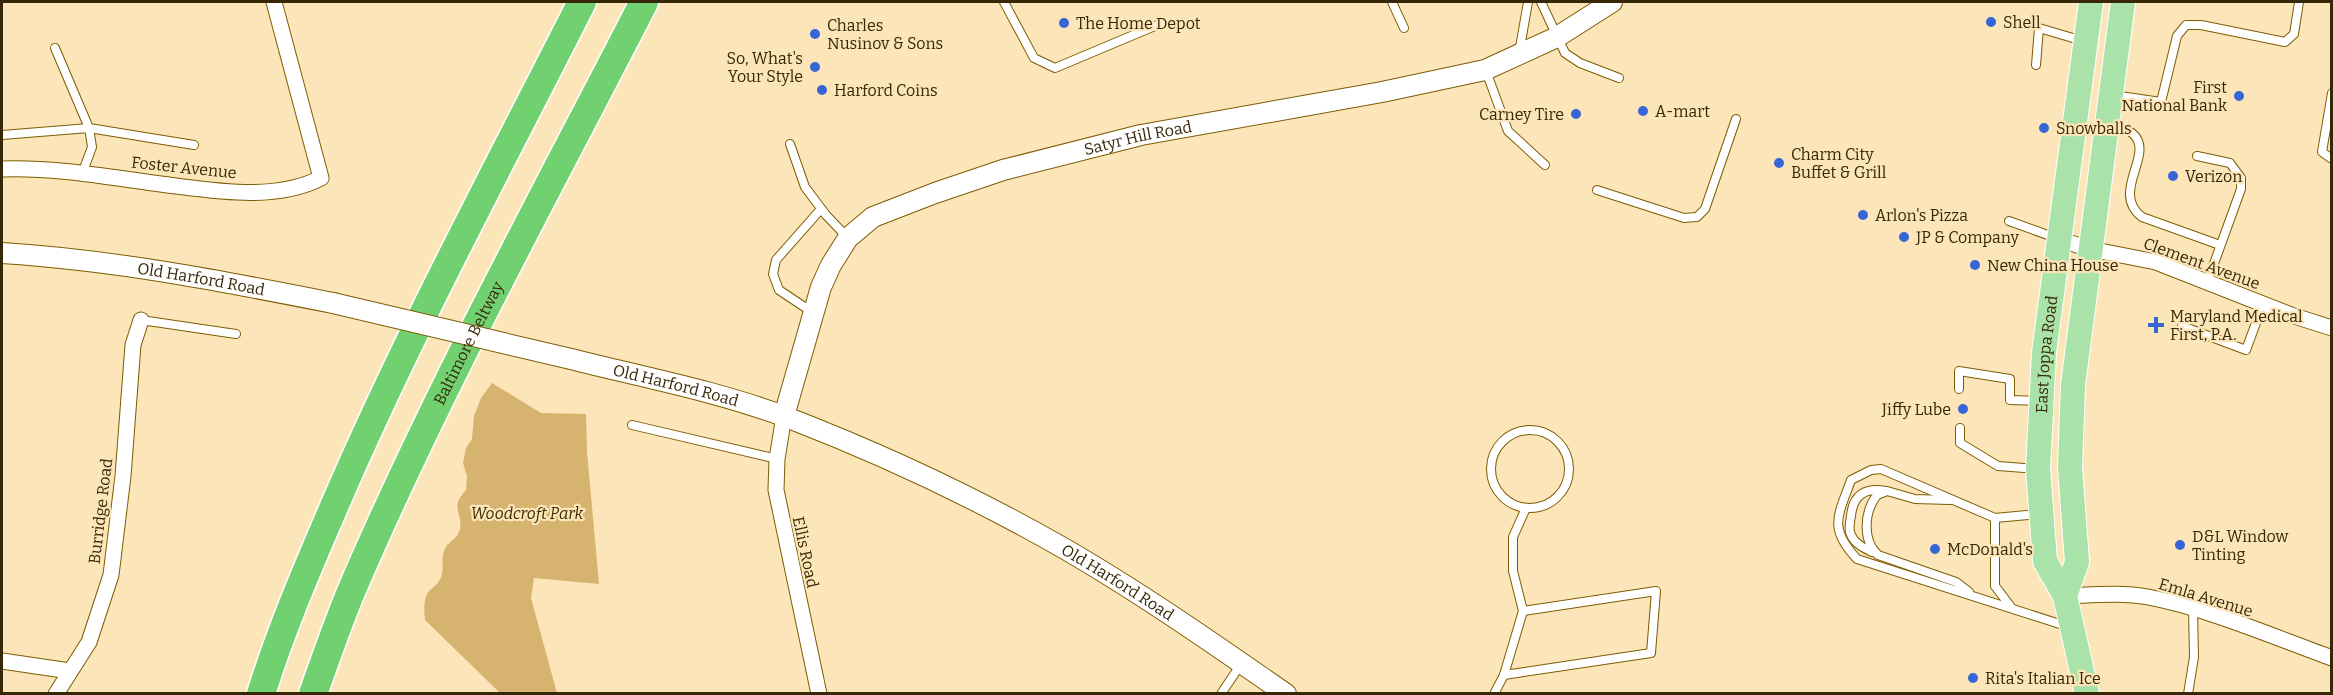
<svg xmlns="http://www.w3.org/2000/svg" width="2333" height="695" viewBox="0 0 2333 695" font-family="Bitter,serif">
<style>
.green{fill:#d6b46f}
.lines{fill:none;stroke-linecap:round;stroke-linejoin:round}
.service-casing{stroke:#7d5c00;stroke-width:10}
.minor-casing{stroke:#7d5c00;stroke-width:17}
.tertiary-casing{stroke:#7d5c00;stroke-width:22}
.primary-casing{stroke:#fff;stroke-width:26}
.motorway-casing{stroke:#fff;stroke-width:31}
.service{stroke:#fff;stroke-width:8}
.minor{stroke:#fff;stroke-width:15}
.tertiary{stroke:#fff;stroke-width:20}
.primary{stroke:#aae3a9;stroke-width:24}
.motorway{stroke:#71d070;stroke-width:28}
.tertiary-bridge-casing{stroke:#7d5c00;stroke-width:22;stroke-linecap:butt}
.tertiary-bridge{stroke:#fff;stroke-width:20}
.poi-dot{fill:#3666d6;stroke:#fbe5b9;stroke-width:2}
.labels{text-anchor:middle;stroke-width:4.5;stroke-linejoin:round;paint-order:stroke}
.poi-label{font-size:16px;fill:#362707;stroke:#fbe5b9;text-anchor:start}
.street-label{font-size:16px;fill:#362707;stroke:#fbe5b9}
.park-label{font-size:16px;font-style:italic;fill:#3e2c00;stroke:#fbe5b9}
</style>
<rect width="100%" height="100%" fill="#fbe5b9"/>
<path class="green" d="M 492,383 L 541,413 L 586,414 L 587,452 L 599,584 L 534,578 L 531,598 L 557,693 L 500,693 L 425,620 C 424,610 423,596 431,589 C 437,584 440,582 442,574 C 444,565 440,556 446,547 C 451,540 458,538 460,529 C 463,512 449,508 466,490 L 467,476 L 463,463 L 466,448 L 472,439 L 474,416 L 481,398 Z"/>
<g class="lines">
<g class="service-casing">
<g id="service">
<path d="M 1004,2 L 1034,58 L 1055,68 L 1162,23"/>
<path d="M 1392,2 L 1404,28"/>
<path d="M 1541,2 L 1565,53 L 1580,63 L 1619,78"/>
<path d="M 55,48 L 89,128 L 194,145"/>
<path d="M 1519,53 L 1528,2"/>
<path d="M 2036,65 L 2039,28 L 2083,41"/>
<path d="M 1486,71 L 1508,131 L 1545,165"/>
<path d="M 2332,93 L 2322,152 L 2332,159"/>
<path d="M 2113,95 L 2161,102 L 2177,36 L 2186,25 L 2201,25 L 2285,42 L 2294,34 L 2299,2"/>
<path d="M 2109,127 C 2116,128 2127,129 2132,133 C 2157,153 2109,192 2142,217 L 2220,245"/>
<path d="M 2,135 L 89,128 L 92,147 L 82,174"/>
<path d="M 790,144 L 805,187 L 826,215 L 847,237"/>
<path d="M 2197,156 L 2230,163 L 2241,178 L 2241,189 L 2207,283"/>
<path d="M 1597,190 L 1684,218 L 1697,217 L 1705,209 L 1736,119"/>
<path d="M 2009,221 L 2056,238"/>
<path d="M 812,312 L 779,290 L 773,274 L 776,260 L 821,209"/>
<path d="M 141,320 L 236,334"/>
<path d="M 2182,326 L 2246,350 L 2263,304"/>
<path d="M 1959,389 L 1959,371 L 2010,379 L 2010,400 L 2038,401"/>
<path d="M 632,425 L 777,459"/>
<path d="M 1960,428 L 1960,443 L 1998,466 L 2036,469"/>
<circle cx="1530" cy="469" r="39"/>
<path d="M 1950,500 L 1915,499 L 1887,491 L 1877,495 C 1864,512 1862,540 1878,555 L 1956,582 L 1969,592"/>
<path d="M 2038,514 L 1995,518 L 1881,469 L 1871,470 L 1851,480 C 1838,516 1828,528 1857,559 L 2066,626"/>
<path d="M 1995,518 L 1995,586 L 2011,607"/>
<path d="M 1872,552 C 1864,548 1855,544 1851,535 C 1848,529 1850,522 1851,516 C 1853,495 1865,487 1886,491"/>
<path d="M 1504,675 L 1651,653 L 1656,591 L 1523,611"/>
<path d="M 1221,694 L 1241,664"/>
<path d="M 1494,694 L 1504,675 L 1523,611 L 1513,571 L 1513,537 L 1526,508"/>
<path d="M 2188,694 L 2194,657 L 2193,609"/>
</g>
</g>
<g class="minor-casing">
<g id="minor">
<path d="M 2,169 C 60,167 118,179 176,186 C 223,192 278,200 321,178 L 274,2"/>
<path d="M 2058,239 L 2090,249 L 2156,262 L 2291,315 L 2332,328"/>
<path d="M 784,416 L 777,459 L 776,490 L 819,694"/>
<path d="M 2065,596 C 2093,595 2121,592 2148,597 C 2207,608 2274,637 2332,658"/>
<path d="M 2,661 L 70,671"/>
<path d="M 56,694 L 89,642 L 111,575 L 123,476 L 133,345 L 141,320"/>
</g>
</g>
<g class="tertiary-casing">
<g id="tertiary">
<path id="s1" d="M 2,253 C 114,260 222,281 333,303"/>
<path id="s2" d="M 571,359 C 642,377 717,391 786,417 C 882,454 976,498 1065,549 C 1141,593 1214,644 1286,694"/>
<path id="s3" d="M 784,416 L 821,287 L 831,265 L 848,238 L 873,217 L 935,193 L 1003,170 L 1141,135 L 1382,92 L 1485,70 L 1557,37 L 1612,2"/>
</g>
</g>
<g class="primary-casing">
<g id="primary">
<path d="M 2065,596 L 2077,562 L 2070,467 L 2073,385 L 2123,2"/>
<path id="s4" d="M 2087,694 L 2065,596 L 2045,561 L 2038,469 L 2044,353 L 2091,2"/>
</g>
</g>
<g class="motorway-casing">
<g id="motorway">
<path d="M 261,694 C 280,633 305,574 330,516 C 405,340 496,172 582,2"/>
<path id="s5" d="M 313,694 C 326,658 338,622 353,587 C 439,387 545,195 644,2"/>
</g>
</g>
<use href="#service" class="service"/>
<use href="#minor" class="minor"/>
<use href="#tertiary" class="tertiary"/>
<use href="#primary" class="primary"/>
<use href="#motorway" class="motorway"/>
<g class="tertiary-bridge-casing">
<path id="tertiary-bridge" d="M 333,303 L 571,359"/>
</g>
<use href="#tertiary-bridge" class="tertiary-bridge"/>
</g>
<g class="poi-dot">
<circle cx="1991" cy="22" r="6"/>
<circle cx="1064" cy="23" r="6"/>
<circle cx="815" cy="34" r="6"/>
<circle cx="815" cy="67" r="6"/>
<circle cx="822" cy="90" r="6"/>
<circle cx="2239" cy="96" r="6"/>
<circle cx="1643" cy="111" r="6"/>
<circle cx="1576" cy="114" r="6"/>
<circle cx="2044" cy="128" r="6"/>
<circle cx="1779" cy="163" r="6"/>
<circle cx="2173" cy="176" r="6"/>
<circle cx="1863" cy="215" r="6"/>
<circle cx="1904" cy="237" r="6"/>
<circle cx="1975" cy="265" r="6"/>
<path d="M2153 316h6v6h6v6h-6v6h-6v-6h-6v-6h6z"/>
<circle cx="1963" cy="409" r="6"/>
<circle cx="2180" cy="545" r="6"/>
<circle cx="1935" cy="549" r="6"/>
<circle cx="1973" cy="678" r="6"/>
</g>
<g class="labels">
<g class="poi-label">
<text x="2003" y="28">Shell</text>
<text x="1076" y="29">The Home Depot</text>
<text x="827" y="31">Charles<tspan x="827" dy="18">Nusinov &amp; Sons</tspan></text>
<text x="803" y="64" text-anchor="end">So, What's<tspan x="803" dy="18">Your Style</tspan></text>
<text x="2227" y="93" text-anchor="end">First<tspan x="2227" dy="18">National Bank</tspan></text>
<text x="834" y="96">Harford Coins</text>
<text x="1655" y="117">A-mart</text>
<text x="1564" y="120" text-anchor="end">Carney Tire</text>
<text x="2056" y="134">Snowballs</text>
<text x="1791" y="160">Charm City<tspan x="1791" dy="18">Buffet &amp; Grill</tspan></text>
<text x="2185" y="182">Verizon</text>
<text x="1875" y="221">Arlon's Pizza</text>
<text x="1916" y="243">JP &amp; Company</text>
<text x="1987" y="271">New China House</text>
<text x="2170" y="322">Maryland Medical<tspan x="2170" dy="18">First, P.A.</tspan></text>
<text x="1951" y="415" text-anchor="end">Jiffy Lube</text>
<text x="2192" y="542">D&amp;L Window<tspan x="2192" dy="18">Tinting</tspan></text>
<text x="1947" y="555">McDonald's</text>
<text x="1985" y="684">Rita's Italian Ice</text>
</g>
<g class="street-label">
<text dy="6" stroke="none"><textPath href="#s3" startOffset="500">Satyr Hill Road</textPath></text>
<text transform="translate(184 167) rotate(6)" y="6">Foster Avenue</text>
<text transform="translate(2202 263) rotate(20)" y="6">Clement Avenue</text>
<text dy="6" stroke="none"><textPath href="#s1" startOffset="201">Old Harford Road</textPath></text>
<text dy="6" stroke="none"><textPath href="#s5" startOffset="384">Baltimore Beltway</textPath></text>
<text dy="6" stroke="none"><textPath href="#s4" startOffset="348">East Joppa Road</textPath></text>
<text dy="6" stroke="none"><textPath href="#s2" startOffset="108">Old Harford Road</textPath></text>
<text transform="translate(100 511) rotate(-83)" y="6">Burridge Road</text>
<text transform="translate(806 552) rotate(78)" y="6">Ellis Road</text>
<text dy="6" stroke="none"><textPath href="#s2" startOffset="594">Old Harford Road</textPath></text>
<text transform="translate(2206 597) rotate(17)" y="6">Emla Avenue</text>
</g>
<g class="park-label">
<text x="527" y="519">Woodcroft Park</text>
</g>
</g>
<rect width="2333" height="695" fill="none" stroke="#362707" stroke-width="6"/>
</svg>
